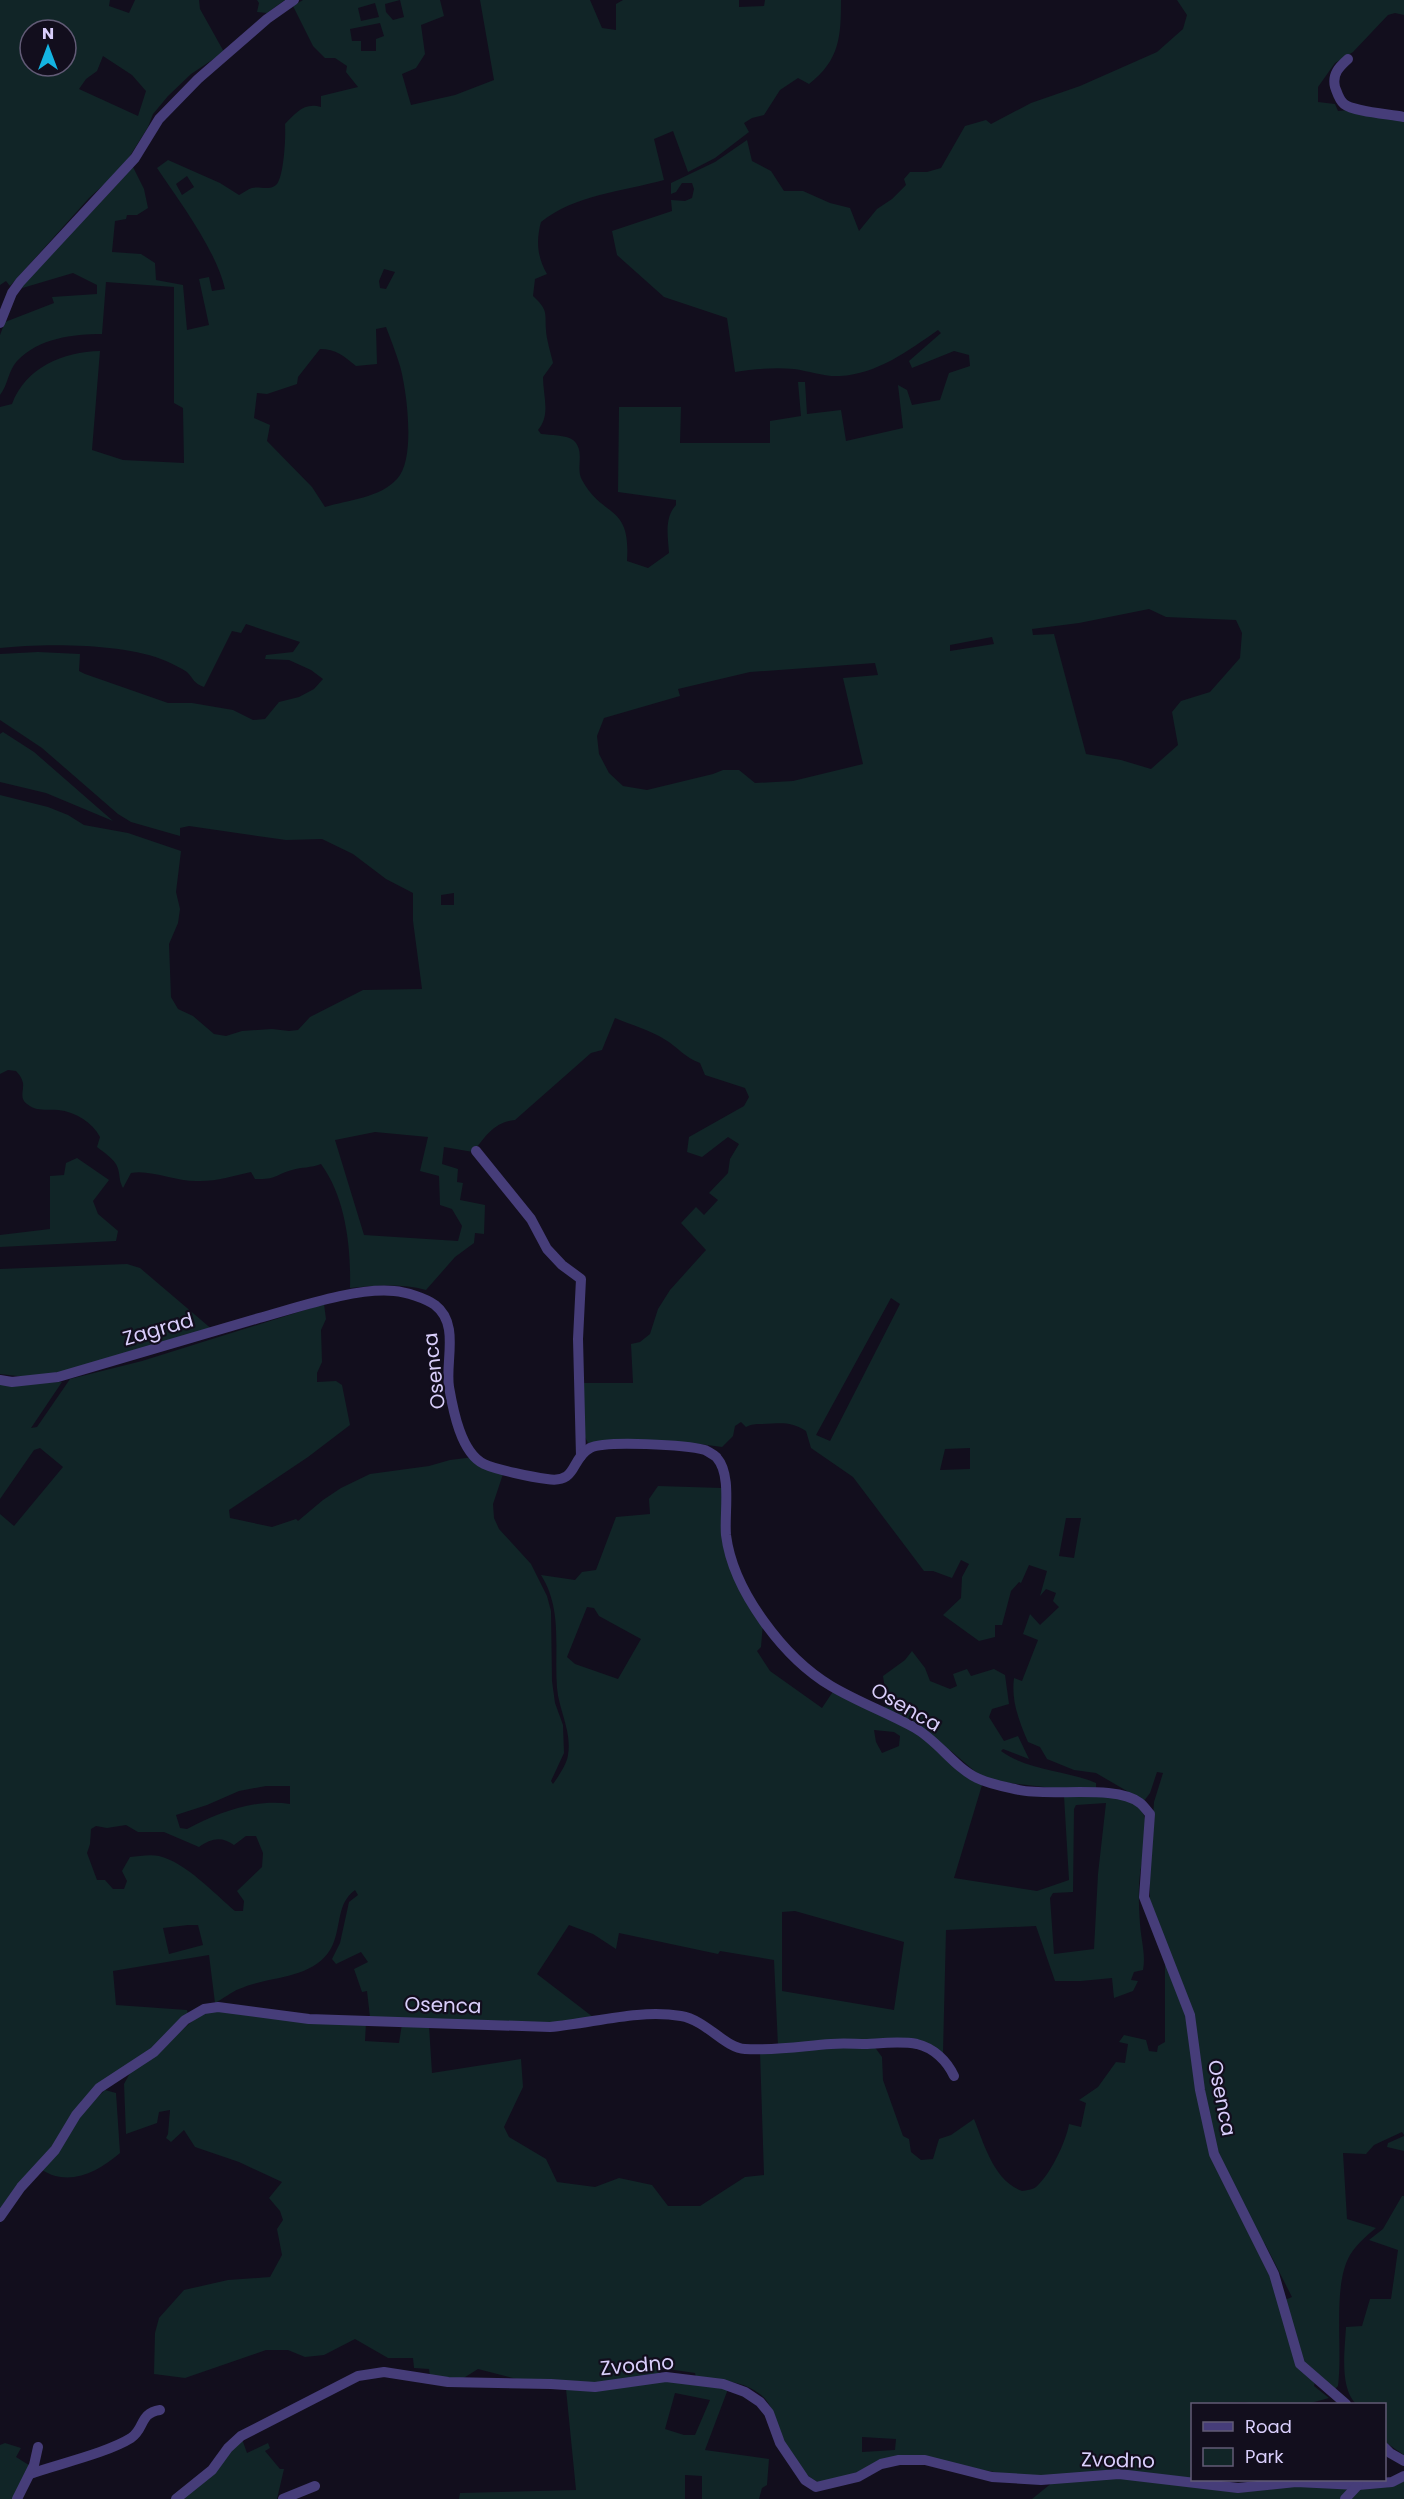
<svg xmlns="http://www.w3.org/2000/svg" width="1404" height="2499" viewBox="0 0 1404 2499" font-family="Poppins,sans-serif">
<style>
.green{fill:#112527;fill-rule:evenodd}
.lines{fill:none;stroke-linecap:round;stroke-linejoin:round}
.street{stroke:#463d79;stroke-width:10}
.labels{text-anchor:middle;stroke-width:4.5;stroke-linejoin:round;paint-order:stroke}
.street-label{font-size:20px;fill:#d9cefb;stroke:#120e1d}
</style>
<rect width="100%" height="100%" fill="#120e1d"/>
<g class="green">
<path d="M 0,0 L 110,0 L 109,6 L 129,13 L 135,0 L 199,0 L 200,9 L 224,52 L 191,74 L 168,96 L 153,114 L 148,127 L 123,167 L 89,198 L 10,286 L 6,281 L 0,285 ZM 30,30 L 66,30 L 66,66 L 30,66 ZM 103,56 L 132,75 L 146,91 L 138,116 L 79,89 L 86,79 L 97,71 Z"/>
<path d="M 257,0 L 285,0 L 267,13 L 257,12 L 259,3 Z"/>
<path d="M 303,0 L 440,0 L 444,16 L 421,25 L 425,54 L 416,68 L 402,74 L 411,105 L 455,95 L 494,80 L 480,0 L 590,0 L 602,28 L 616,30 L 616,4 L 623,0 L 739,0 L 739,7 L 764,6 L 765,0 L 841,0 C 841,36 840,60 809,84 L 798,78 L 780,90 L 764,115 L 752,118 L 744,123 L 749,132 L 715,158 L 688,172 L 673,131 L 654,139 L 664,180 C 624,191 574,195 541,222 C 536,240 537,257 547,274 L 535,279 L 533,296 C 548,310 545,312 546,330 C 546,338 551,354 553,363 L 543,377 C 543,396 551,415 538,430 L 541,434 C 550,435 566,435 573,440 C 586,451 575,468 582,480 C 603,519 631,503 627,561 L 648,568 L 669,553 C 668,537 664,518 676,505 L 676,500 L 618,492 L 619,407 L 681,407 L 680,443 L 770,443 L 770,421 L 801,416 L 798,382 L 805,382 L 807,414 L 841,410 L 846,441 L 903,428 L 898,385 L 907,390 L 912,405 L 940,400 L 949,373 L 970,366 L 969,355 L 954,351 L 912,368 L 909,361 L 941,333 L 938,330 C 908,351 877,374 840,376 C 825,377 809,371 794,369 C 775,367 753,369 735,372 L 727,318 L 664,297 L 617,255 L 612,231 L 672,211 L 671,200 L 685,201 L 692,198 L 694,189 L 692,183 L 682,183 L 676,192 L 671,194 L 671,183 L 715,162 L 747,140 L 752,161 L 771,171 L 784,191 L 803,191 L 830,203 L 850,208 L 859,231 L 877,209 L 892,199 L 906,185 L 904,179 L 910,172 L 927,172 L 941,168 L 965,126 L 986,120 L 991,124 L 1031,103 L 1080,86 L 1157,52 L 1183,29 L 1187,15 L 1177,0 L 1404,0 L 1404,15 L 1395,13 L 1388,15 L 1353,52 L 1335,63 L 1318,87 L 1318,102 L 1335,104 L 1338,111 L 1350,110 L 1404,120 L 1404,2135 L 1402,2132 L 1374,2145 L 1366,2154 L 1343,2153 L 1347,2219 L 1376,2228 C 1366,2236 1357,2244 1350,2255 C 1332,2286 1343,2349 1338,2386 L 1335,2389 L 1316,2378 L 1314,2386 L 1329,2398 L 1307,2404 L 1253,2404 L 1245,2402 L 1192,2404 L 1192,2480 L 1122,2471 L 1019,2477 L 923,2458 L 821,2484 C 805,2476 789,2459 781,2441 C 772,2419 777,2401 750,2388 C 734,2380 714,2380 696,2378 L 695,2373 L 661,2368 L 658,2376 L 621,2383 L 524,2381 L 478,2369 L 462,2379 L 430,2377 L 429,2369 L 414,2368 L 413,2358 L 388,2358 L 355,2339 L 324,2355 L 305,2357 L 288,2350 L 266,2350 L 185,2378 L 154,2374 L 155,2333 L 159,2318 L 184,2290 L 228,2280 L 270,2277 L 282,2255 L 277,2229 L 283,2220 L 280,2211 L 269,2198 L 282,2182 L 239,2162 L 195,2147 L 184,2130 L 171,2142 L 166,2138 L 168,2134 L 170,2110 L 159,2112 L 157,2123 L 126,2134 L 124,2084 L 130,2073 L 201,2014 L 215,2010 L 366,2023 L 365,2041 L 399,2043 L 402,2024 L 429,2026 L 432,2073 L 521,2059 L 523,2087 L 504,2127 L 509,2137 L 546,2159 L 557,2182 L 595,2187 L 619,2178 L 652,2185 L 668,2206 L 700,2206 L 745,2177 L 764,2175 L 760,2052 L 874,2046 L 882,2057 L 883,2080 L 903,2136 L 909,2139 L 911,2152 L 921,2160 L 933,2159 L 939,2139 L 951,2135 L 974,2119 C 984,2144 994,2181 1022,2191 C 1027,2190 1032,2190 1036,2187 C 1050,2175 1066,2142 1069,2124 L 1081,2127 L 1086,2103 L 1079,2100 L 1098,2087 L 1116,2062 L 1125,2063 L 1128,2044 L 1119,2042 L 1124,2035 L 1146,2040 L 1149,2051 L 1157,2052 L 1158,2046 L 1165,2042 L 1165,1962 L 1150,1907 L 1150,1865 L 1154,1802 L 1163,1773 L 1157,1772 L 1150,1793 L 1144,1801 L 1096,1773 L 1074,1770 L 1047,1759 L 1040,1747 L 1028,1742 C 1019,1721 1011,1701 1014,1678 L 1022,1681 L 1038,1640 L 1023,1634 L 1030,1614 L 1040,1625 L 1059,1607 L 1053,1601 L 1056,1593 L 1046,1589 L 1040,1596 L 1047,1571 L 1029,1565 L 1021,1583 L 1019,1582 L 1011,1591 L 1002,1625 L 995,1625 L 995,1637 L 979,1641 L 943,1615 L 961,1598 L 962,1577 L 969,1564 L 961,1560 L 952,1578 L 933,1571 L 924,1571 L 853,1477 L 811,1448 L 806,1431 C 788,1420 780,1424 761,1424 C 755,1424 752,1424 746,1427 L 741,1422 L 735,1426 L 733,1436 L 722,1447 C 678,1440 633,1439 588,1443 L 585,1437 L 583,1383 L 633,1383 L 631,1344 L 640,1342 L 650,1334 L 658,1309 L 670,1290 L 706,1250 L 681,1223 L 696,1207 L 704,1215 L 718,1200 L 709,1193 L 728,1173 L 730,1159 L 739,1144 L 728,1137 L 702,1157 L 687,1152 L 689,1137 L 744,1106 L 749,1097 L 745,1088 L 705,1075 L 700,1063 C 685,1058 678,1047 664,1039 C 650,1030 631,1025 615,1018 L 602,1050 L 591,1053 L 515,1120 C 494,1122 486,1136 473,1152 L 444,1147 L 442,1164 L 458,1169 L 457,1182 L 463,1183 L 460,1200 L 485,1205 L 484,1234 L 475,1233 L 474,1243 L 455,1257 L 426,1290 C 400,1283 376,1286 350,1288 C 351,1248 346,1198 321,1164 C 311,1168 302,1167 292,1170 C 276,1174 277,1180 255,1179 L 251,1172 C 232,1176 215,1182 196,1181 C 175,1181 149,1169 131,1173 L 123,1188 C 120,1182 120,1180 119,1173 C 118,1161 106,1154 97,1147 L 100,1137 C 92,1122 76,1112 58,1110 C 47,1109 37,1112 27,1104 C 19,1098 24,1091 23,1083 C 22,1078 19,1074 16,1071 L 8,1070 L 0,1074 L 0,795 L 48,807 L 68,815 L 84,825 L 128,833 L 181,851 L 176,892 L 180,909 L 178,923 L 169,944 L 171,997 L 178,1009 L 193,1016 L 214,1034 L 226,1036 L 242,1031 L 272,1029 L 289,1031 L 298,1030 L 310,1017 L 363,990 L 422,989 L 413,921 L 413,893 L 386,879 L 353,854 L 322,839 L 286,840 L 189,826 L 180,828 L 180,836 L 131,822 L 118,814 L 42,748 L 0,720 L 0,654 L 38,652 L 80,654 L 79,671 L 85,674 L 168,703 L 192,703 L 233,710 L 253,720 L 265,719 L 279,702 L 299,697 L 314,689 L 323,679 L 311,670 L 289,660 L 265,659 L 266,655 L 293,652 L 300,642 L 246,624 L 241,633 L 232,631 L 204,687 C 193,683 194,679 187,672 C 181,668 173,664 166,661 C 127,643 43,643 0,648 L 0,407 L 12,404 C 26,367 63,352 100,351 L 92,450 L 123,460 L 184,463 L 183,408 L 174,403 L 174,287 L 106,282 L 102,334 C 73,334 39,338 17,361 C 8,371 8,385 0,395 L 0,335 L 5,322 L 54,303 L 52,297 L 97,294 L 97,285 L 73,273 L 19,289 L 133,167 L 144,189 L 148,208 L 137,215 L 127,215 L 126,219 L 115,221 L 112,252 L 141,254 L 155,263 L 156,280 L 183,285 L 187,330 L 209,325 L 199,279 L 209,277 L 212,291 L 225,289 C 216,250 180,202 157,168 L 168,160 L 220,183 L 239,195 C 243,193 248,189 252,188 C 259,186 269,191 276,185 C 284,178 286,135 285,124 C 296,113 304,102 321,107 L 321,96 L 358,87 L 346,72 L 347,66 L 335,58 L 325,58 L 313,46 L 293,6 ZM 400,0 L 404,17 L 393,20 L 386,12 L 385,4 ZM 375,3 L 379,17 L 361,21 L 358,8 ZM 380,23 L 384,36 L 376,39 L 376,51 L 361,51 L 361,41 L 352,41 L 350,29 ZM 187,176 L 194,187 L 182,195 L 176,184 ZM 384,269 L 395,272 L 386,289 L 380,288 L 379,281 ZM 386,327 C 391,340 396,353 400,366 C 407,391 416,460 397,479 C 380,498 348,500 325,507 L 312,487 L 267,441 L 270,425 L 254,418 L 257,393 L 267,394 L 297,384 L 298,377 L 320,349 C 336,349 344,356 356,366 L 377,364 L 376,329 ZM 1149,609 L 1166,617 L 1236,620 L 1242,633 L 1240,658 L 1210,692 L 1181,701 L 1172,712 L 1178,745 L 1151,769 L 1121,760 L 1086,754 L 1054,634 L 1033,635 L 1032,629 L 1079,623 ZM 992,637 L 994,644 L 950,651 L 950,645 ZM 875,663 L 878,675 L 843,678 L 863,764 L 793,781 L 755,783 L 739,770 L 723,770 L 713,774 L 647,790 L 623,786 L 609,773 L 599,754 L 597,736 L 604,718 L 680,696 L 678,689 L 750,672 ZM 454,893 L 454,905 L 441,905 L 441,895 ZM 375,1132 L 428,1137 L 420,1171 L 439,1176 L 440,1205 L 452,1209 L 462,1226 L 458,1241 L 364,1235 L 335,1140 ZM 891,1298 L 900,1304 L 830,1441 L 816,1435 ZM 970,1448 L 970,1469 L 940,1470 L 945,1449 ZM 1066,1518 L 1081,1518 L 1074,1558 L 1059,1556 ZM 1264,2242 L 1292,2297 L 1285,2300 ZM 862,2437 L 896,2439 L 895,2450 L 862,2452 Z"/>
<path d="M 3,732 L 34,752 L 113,821 L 46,793 L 0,782 L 0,734 Z"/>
<path d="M 77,1158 L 109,1180 L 93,1201 L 98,1214 L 118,1231 L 116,1241 L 0,1247 L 0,1235 L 50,1229 L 50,1176 L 64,1175 L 66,1163 Z"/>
<path d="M 127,1264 L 140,1268 L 214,1331 L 47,1376 L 17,1376 L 0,1374 L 0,1269 Z"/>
<path d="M 324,1304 L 326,1319 L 321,1330 L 322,1362 L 317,1373 L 317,1382 L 336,1381 L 342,1385 L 350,1425 L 308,1457 L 229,1510 L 230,1518 L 272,1527 L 296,1519 L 298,1521 L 323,1500 L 341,1488 L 370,1474 L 429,1466 L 450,1460 L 474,1457 L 503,1474 L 493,1504 L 494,1518 L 499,1529 L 531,1564 L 547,1596 L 551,1611 L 552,1681 L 555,1703 L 563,1725 L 564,1753 L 551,1781 L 553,1784 C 558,1777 567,1764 568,1755 C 572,1731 559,1711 557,1688 C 554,1649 563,1610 541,1575 L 575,1580 L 582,1572 L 596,1570 L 616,1517 L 650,1514 L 649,1499 L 658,1486 L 722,1488 L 726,1552 L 763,1623 L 761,1647 L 757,1651 L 770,1671 L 822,1708 L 834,1690 L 920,1735 L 982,1785 L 954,1878 L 1037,1891 L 1069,1880 L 1064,1796 C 1087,1797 1121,1791 1139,1808 C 1154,1822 1142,1856 1140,1874 C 1138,1890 1139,1908 1140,1924 C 1141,1940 1146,1955 1143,1970 L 1134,1972 L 1131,1980 L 1138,1981 L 1133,1991 L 1114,1998 L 1112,1978 L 1081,1981 L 1055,1981 L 1036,1926 L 946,1930 L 943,2053 L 926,2043 L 778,2046 L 774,1960 L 720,1951 L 718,1954 L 619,1933 L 616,1949 L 593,1934 L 569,1925 L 537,1974 L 593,2017 L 570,2023 L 370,2017 L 367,1991 L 362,1992 L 354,1969 L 368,1962 L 361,1952 L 336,1964 L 332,1959 L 340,1943 L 349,1902 L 358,1895 L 355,1890 C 334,1905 343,1933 328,1953 C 308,1980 267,1976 239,1989 C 231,1992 223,1999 215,2003 L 209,1955 L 113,1971 L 116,2005 L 187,2010 L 188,2015 L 160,2042 L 111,2078 L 0,2213 L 0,1514 L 14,1526 L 63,1467 L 40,1448 L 34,1450 L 0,1499 L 0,1383 L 62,1382 L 31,1428 L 37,1427 L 70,1379 L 142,1361 ZM 587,1607 L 594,1608 L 599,1616 L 641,1639 L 618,1679 L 575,1664 L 567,1657 ZM 874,1730 L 894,1732 L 900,1736 L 899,1746 L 882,1753 L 876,1742 ZM 266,1786 L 290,1786 L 290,1804 C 256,1798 217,1813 187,1829 L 180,1828 L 176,1815 L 207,1805 L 239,1791 ZM 1106,1803 L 1098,1874 L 1094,1949 L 1054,1954 L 1050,1898 L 1053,1893 L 1073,1892 L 1074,1809 L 1076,1805 ZM 126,1825 L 138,1832 L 164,1832 L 199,1847 C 211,1838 222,1836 234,1845 L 246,1836 L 256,1836 L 263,1853 L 262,1867 L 237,1891 L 244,1901 L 243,1911 L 235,1911 C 215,1894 185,1862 159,1856 C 151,1854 139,1856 130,1857 L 122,1871 L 127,1881 L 124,1889 L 113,1889 L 105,1880 L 97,1880 L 87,1853 L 90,1844 L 91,1829 L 96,1826 L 107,1828 ZM 795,1911 L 904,1942 L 894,2010 L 782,1991 L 782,1912 ZM 188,1925 L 198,1925 L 203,1945 L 169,1954 L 163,1928 Z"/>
<path d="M 912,1651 L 925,1668 L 930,1681 L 950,1689 L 957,1686 L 953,1674 L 967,1669 L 971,1676 L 994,1669 L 1005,1675 L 1009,1704 L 992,1709 L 989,1717 L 1004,1741 L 1018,1736 L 1029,1759 L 1003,1749 L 1001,1751 C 1028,1771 1066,1770 1096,1783 L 1096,1788 L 1061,1789 L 985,1780 L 951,1751 L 885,1708 L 886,1696 L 883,1676 L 905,1660 Z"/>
<path d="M 105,2090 L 116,2093 L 120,2153 C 98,2172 69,2187 42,2170 L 79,2115 Z"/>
<path d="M 1404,2136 L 1404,2151 L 1387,2147 L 1388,2143 Z"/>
<path d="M 1402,2196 L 1404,2196 L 1404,2455 L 1385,2442 L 1384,2404 L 1356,2404 C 1339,2387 1345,2349 1346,2327 L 1362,2326 L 1370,2299 L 1391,2299 L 1398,2250 L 1369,2240 L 1383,2229 Z"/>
<path d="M 664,2381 L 728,2389 L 705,2450 L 769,2459 L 767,2485 L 762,2488 L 759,2499 L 702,2499 L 702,2476 L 685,2475 L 685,2499 L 459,2499 L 460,2493 L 576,2490 L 566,2389 L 598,2391 ZM 675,2393 L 710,2400 L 695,2435 L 684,2435 L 665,2429 Z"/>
<path d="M 242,2439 L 247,2453 L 268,2443 L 270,2448 L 265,2451 L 280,2469 L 284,2469 L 277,2499 L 183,2499 Z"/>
<path d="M 5,2443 L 21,2448 L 16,2457 L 32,2467 L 15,2499 L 0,2499 L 0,2445 Z"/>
<path d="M 1115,2477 L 1238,2492 L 1300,2485 L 1352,2488 L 1341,2499 L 1032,2499 L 1053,2482 Z"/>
<path d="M 1404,2480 L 1404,2499 L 1349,2499 L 1357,2490 Z"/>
</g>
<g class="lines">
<g class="street">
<path d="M 1348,59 C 1339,67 1332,74 1335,87 C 1337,92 1339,100 1344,104 C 1354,112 1389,114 1404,117"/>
<path d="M 0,323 L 12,293 L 20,282 L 135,158 L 159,119 L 198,79 L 267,19 L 294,0"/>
<path d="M 476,1151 L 531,1219 L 547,1249 L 562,1265 L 581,1279 L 578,1339 L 581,1456"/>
<path d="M 0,1380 L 12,1382 L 58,1377 C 125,1357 192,1338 259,1318 C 296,1308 356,1287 394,1291 C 406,1292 425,1298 435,1305 C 460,1324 445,1361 449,1387 C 453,1410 461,1453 484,1464 C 497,1470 532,1477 547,1479 C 578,1484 570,1459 590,1448 C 605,1440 687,1445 705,1450 C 707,1451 716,1456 717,1458 C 732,1475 724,1514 726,1535 C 733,1591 784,1658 831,1686 C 858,1702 888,1713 915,1728 C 938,1741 954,1767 977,1778 C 989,1784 1006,1787 1019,1790 C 1051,1797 1116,1784 1140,1803 C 1144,1806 1147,1811 1150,1814 L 1144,1897 L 1190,2015 L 1200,2090 L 1214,2154 L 1274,2274 L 1300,2364 L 1346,2404"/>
<path d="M 0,2217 L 21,2187 L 55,2150 L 76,2115 L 99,2088 L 154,2052 L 185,2020 L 204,2009 L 218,2007 L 309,2019 L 550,2027 C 594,2023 638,2009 681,2016 C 706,2020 725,2048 745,2049 C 774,2051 803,2046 831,2044 C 843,2043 855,2044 867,2044 C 884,2043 901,2041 917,2044 C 934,2048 947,2061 954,2076"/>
<path d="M 1384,2447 L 1390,2453 L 1404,2461"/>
<path d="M 30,2474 C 58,2464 107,2453 131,2438 C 145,2429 139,2413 160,2410"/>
<path d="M 17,2499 L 34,2465 L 38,2447"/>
<path d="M 176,2499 L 212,2470 L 228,2448 L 241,2436 L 358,2376 L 384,2372 L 448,2382 L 551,2384 L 595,2387 L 666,2377 L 723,2384 L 745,2392 L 760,2402 L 769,2413 L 780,2443 L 805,2480 L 816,2487 L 858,2477 L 881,2464 L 899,2460 L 925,2460 L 992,2477 L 1041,2480 L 1119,2474 L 1238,2488 L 1296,2482 L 1358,2485 L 1392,2482 L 1404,2476"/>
<path d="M 283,2499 L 315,2486"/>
<path d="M 1345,2499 L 1358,2485"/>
</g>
</g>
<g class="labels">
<g class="street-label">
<text transform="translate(158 1329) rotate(-16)" y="7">Zagrad</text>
<text transform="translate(434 1371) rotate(-96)" y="7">Osenca</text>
<text transform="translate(906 1707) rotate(30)" y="7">Osenca</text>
<text transform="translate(443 2005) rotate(2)" y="7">Osenca</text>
<text transform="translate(1222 2098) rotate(79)" y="7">Osenca</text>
<text transform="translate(637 2365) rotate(-5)" y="7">Zvodno</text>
<text transform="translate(1118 2460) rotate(1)" y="7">Zvodno</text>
</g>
</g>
<rect x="1191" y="2403" width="195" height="78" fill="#120e1d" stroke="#625b76" stroke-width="1.5"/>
<rect x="1203" y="2422" width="30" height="9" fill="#463d79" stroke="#625b76" stroke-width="1.5"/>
<text x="1245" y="2433" font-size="18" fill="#d9cefb">Road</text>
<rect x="1203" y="2448" width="30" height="18" fill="#112527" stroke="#625b76" stroke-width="1.5"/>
<text x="1245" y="2463" font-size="18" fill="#d9cefb">Park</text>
<g transform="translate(48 48)"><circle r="28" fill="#120e1d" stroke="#625b76" stroke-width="1.5"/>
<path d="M0-4.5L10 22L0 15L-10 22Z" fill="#14b4e2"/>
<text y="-9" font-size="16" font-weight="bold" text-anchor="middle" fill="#d9cefb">N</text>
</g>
</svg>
